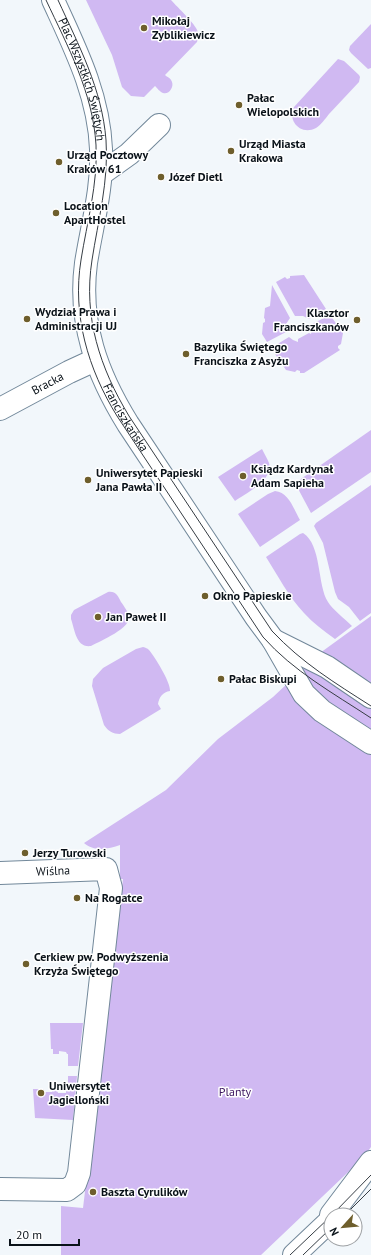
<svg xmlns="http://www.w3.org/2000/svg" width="371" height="1255" viewBox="0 0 371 1255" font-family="'PT Sans',sans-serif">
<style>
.green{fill:#d0b9f2}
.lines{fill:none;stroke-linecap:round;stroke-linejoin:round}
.minor-casing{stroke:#72889a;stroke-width:24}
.minor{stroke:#fff;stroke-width:22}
.tram{stroke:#363d44;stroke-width:1}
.poi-dot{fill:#6e5e2c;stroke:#fff;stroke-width:1.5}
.labels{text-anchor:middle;stroke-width:3;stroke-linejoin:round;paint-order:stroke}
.poi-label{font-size:12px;font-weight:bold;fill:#0a1219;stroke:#fff;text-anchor:start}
.street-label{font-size:12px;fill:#0a1219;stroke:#fff}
.park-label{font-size:12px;fill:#3d1760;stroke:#fff}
</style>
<rect width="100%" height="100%" fill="#f2f7fb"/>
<g class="green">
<path d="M 86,0 L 171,0 C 178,8 195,23 198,32 C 199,35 198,39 197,42 L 165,75 C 167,77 171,78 172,82 C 174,87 169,95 163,93 C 160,92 157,88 155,86 L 144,97 L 131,96 L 122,87 L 112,55 Z"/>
<path d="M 371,24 L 371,68 L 368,69 L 351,53 L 349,50 L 350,46 Z"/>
<path d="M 338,59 L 344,61 L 359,75 L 360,77 L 359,82 C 349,93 339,103 329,114 C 325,119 321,125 316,128 C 301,136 287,121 294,107 Z"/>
<path d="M 304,275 L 326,309 L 309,319 L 303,316 L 295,316 L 276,282 L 285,277 L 287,279 L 290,278 L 290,276 Z"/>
<path d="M 272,285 L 290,318 L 286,324 L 286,332 L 267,342 L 262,334 L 263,323 L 265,322 L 265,319 L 264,318 L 265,308 L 270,306 Z"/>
<path d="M 330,315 L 343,333 L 341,344 L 338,346 L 338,348 L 340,350 L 304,373 L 300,373 L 300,371 L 297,370 L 295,372 L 286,370 L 271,348 L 289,337 L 293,340 L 298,342 L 298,339 L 309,333 L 311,334 L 312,329 L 312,324 Z"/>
<path d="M 371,430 L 371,472 L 311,513 L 295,483 Z"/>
<path d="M 262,449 C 264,453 267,458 269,463 C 274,480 246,493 235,501 L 218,477 Z"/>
<path d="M 371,485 L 371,613 L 360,621 L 349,607 L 338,599 L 335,592 L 323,543 L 314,526 L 316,523 Z"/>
<path d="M 275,491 C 289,492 294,510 300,520 L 260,547 L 238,514 L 268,494 Z"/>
<path d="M 303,533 C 322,545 317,585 328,602 C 332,609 345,619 352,626 L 335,639 C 324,631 313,623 304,613 C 289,597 278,576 266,557 L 300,534 Z"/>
<path d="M 108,592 C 116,591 118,596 121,602 C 124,606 128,612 129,616 C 132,628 100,641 91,646 C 76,648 75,630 71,619 L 71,615 L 74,610 Z"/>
<path d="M 371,616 L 371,1147 L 364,1157 L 261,1255 L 61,1255 L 61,1206 L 83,1208 L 123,879 L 120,879 L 120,845 C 109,849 94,852 84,843 L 166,790 L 218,739 L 273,697 L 320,653 Z"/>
<path d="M 143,647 C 146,648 147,648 149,650 C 155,657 171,683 170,691 C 163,692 159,697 158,704 L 161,709 L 120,734 C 113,734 108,731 104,725 L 92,686 L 93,679 L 103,668 L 136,649 Z"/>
<path d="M 50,1023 L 83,1023 L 78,1066 L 68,1066 L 68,1054 L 67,1054 L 66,1052 L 59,1051 L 59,1054 L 53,1054 L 53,1049 L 51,1049 Z"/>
<path d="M 68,1076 L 77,1076 L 73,1120 L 35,1118 L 33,1089 L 44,1089 L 44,1092 L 52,1092 L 52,1090 L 57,1090 L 58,1093 L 66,1093 L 66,1091 L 68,1090 Z"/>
</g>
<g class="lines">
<g class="minor-casing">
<g id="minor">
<path id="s1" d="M 53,0 C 75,48 99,95 101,149 C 103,187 92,225 86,263 C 78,323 97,374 128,424 L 256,617 L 273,640 L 304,694 L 322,711 L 371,743"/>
<path d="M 101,174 L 129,154 L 159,125"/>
<path id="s2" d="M 0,409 L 69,372 L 95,360"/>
<path d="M 273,640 L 327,667 L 371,697"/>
<path id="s3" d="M 0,873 L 106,869 L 111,888 L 79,1173 L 75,1184 L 67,1190 L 0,1189"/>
<path d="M 331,1215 L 371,1162"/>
<path d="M 294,1255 L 331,1220"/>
</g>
</g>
<use href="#minor" class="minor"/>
<g class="tram">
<path d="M 46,0 C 68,47 93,93 96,145 C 98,184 87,222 81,260 C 72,315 88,369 117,416 L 263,637 C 293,671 333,693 371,718"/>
<path d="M 58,0 C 79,46 102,89 106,140 C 109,180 98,221 92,260 C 83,317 100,368 129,416 L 272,631 C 302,663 335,683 371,706"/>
<path d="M 332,1215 L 371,1175"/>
<path d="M 345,1215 L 371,1189"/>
<path d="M 290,1255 L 331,1216"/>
<path d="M 303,1255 L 331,1228"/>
</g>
</g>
<g class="poi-dot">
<circle cx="144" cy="28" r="4"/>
<circle cx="239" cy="105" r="4"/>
<circle cx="231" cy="151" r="4"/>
<circle cx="59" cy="162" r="4"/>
<circle cx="161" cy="177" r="4"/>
<circle cx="56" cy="213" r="4"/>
<circle cx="27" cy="319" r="4"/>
<circle cx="357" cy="320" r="4"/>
<circle cx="186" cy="354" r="4"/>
<circle cx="243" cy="476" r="4"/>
<circle cx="88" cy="480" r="4"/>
<circle cx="205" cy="596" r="4"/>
<circle cx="98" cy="617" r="4"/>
<circle cx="221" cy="679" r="4"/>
<circle cx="25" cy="853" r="4"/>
<circle cx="77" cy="898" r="4"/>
<circle cx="26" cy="964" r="4"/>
<circle cx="41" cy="1093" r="4"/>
<circle cx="93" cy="1192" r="4"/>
</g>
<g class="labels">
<g class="poi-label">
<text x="152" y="25">Mikołaj<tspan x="152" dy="14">Zyblikiewicz</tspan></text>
<text x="247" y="102">Pałac<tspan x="247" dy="14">Wielopolskich</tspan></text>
<text x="239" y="148">Urząd Miasta<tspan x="239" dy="14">Krakowa</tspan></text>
<text x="67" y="159">Urząd Pocztowy<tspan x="67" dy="14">Kraków 61</tspan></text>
<text x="169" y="181">Józef Dietl</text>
<text x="64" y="210">Location<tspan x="64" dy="14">ApartHostel</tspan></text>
<text x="35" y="316">Wydział Prawa i<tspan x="35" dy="14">Administracji UJ</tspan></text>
<text x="349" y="317" text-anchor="end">Klasztor<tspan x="349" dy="14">Franciszkanów</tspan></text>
<text x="194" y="351">Bazylika Świętego<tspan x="194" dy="14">Franciszka z Asyżu</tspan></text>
<text x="251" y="473">Ksiądz Kardynał<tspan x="251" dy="14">Adam Sapieha</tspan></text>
<text x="96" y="477">Uniwersytet Papieski<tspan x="96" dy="14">Jana Pawła II</tspan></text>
<text x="213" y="600">Okno Papieskie</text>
<text x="106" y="621">Jan Paweł II</text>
<text x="229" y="683">Pałac Biskupi</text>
<text x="33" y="857">Jerzy Turowski</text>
<text x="85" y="902">Na Rogatce</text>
<text x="34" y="961">Cerkiew pw. Podwyższenia<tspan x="34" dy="14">Krzyża Świętego</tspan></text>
<text x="49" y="1090">Uniwersytet<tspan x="49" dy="14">Jagielloński</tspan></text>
<text x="101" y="1196">Baszta Cyrulików</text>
</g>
<g class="street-label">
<text dy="4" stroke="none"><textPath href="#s1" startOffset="85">Plac Wszystkich Świętych</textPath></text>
<text dy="4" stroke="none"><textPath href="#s2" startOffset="54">Bracka</textPath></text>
<text dy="4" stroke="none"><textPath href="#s1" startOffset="436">Franciszkańska</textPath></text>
<text dy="4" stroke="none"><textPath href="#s3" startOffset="53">Wiślna</textPath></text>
</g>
<g class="park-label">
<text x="235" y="1096">Planty</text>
</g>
</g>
<g transform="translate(343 1227) rotate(243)"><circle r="19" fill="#ffffff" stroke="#9da0a3"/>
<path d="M0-3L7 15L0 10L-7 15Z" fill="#6e5e2c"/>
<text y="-6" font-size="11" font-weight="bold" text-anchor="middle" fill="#0a1219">N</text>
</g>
<path d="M10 1239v6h69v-6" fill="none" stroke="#0a1219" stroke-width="2"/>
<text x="16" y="1239" font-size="12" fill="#0a1219" stroke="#ffffff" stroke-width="3" paint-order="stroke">20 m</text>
</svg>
